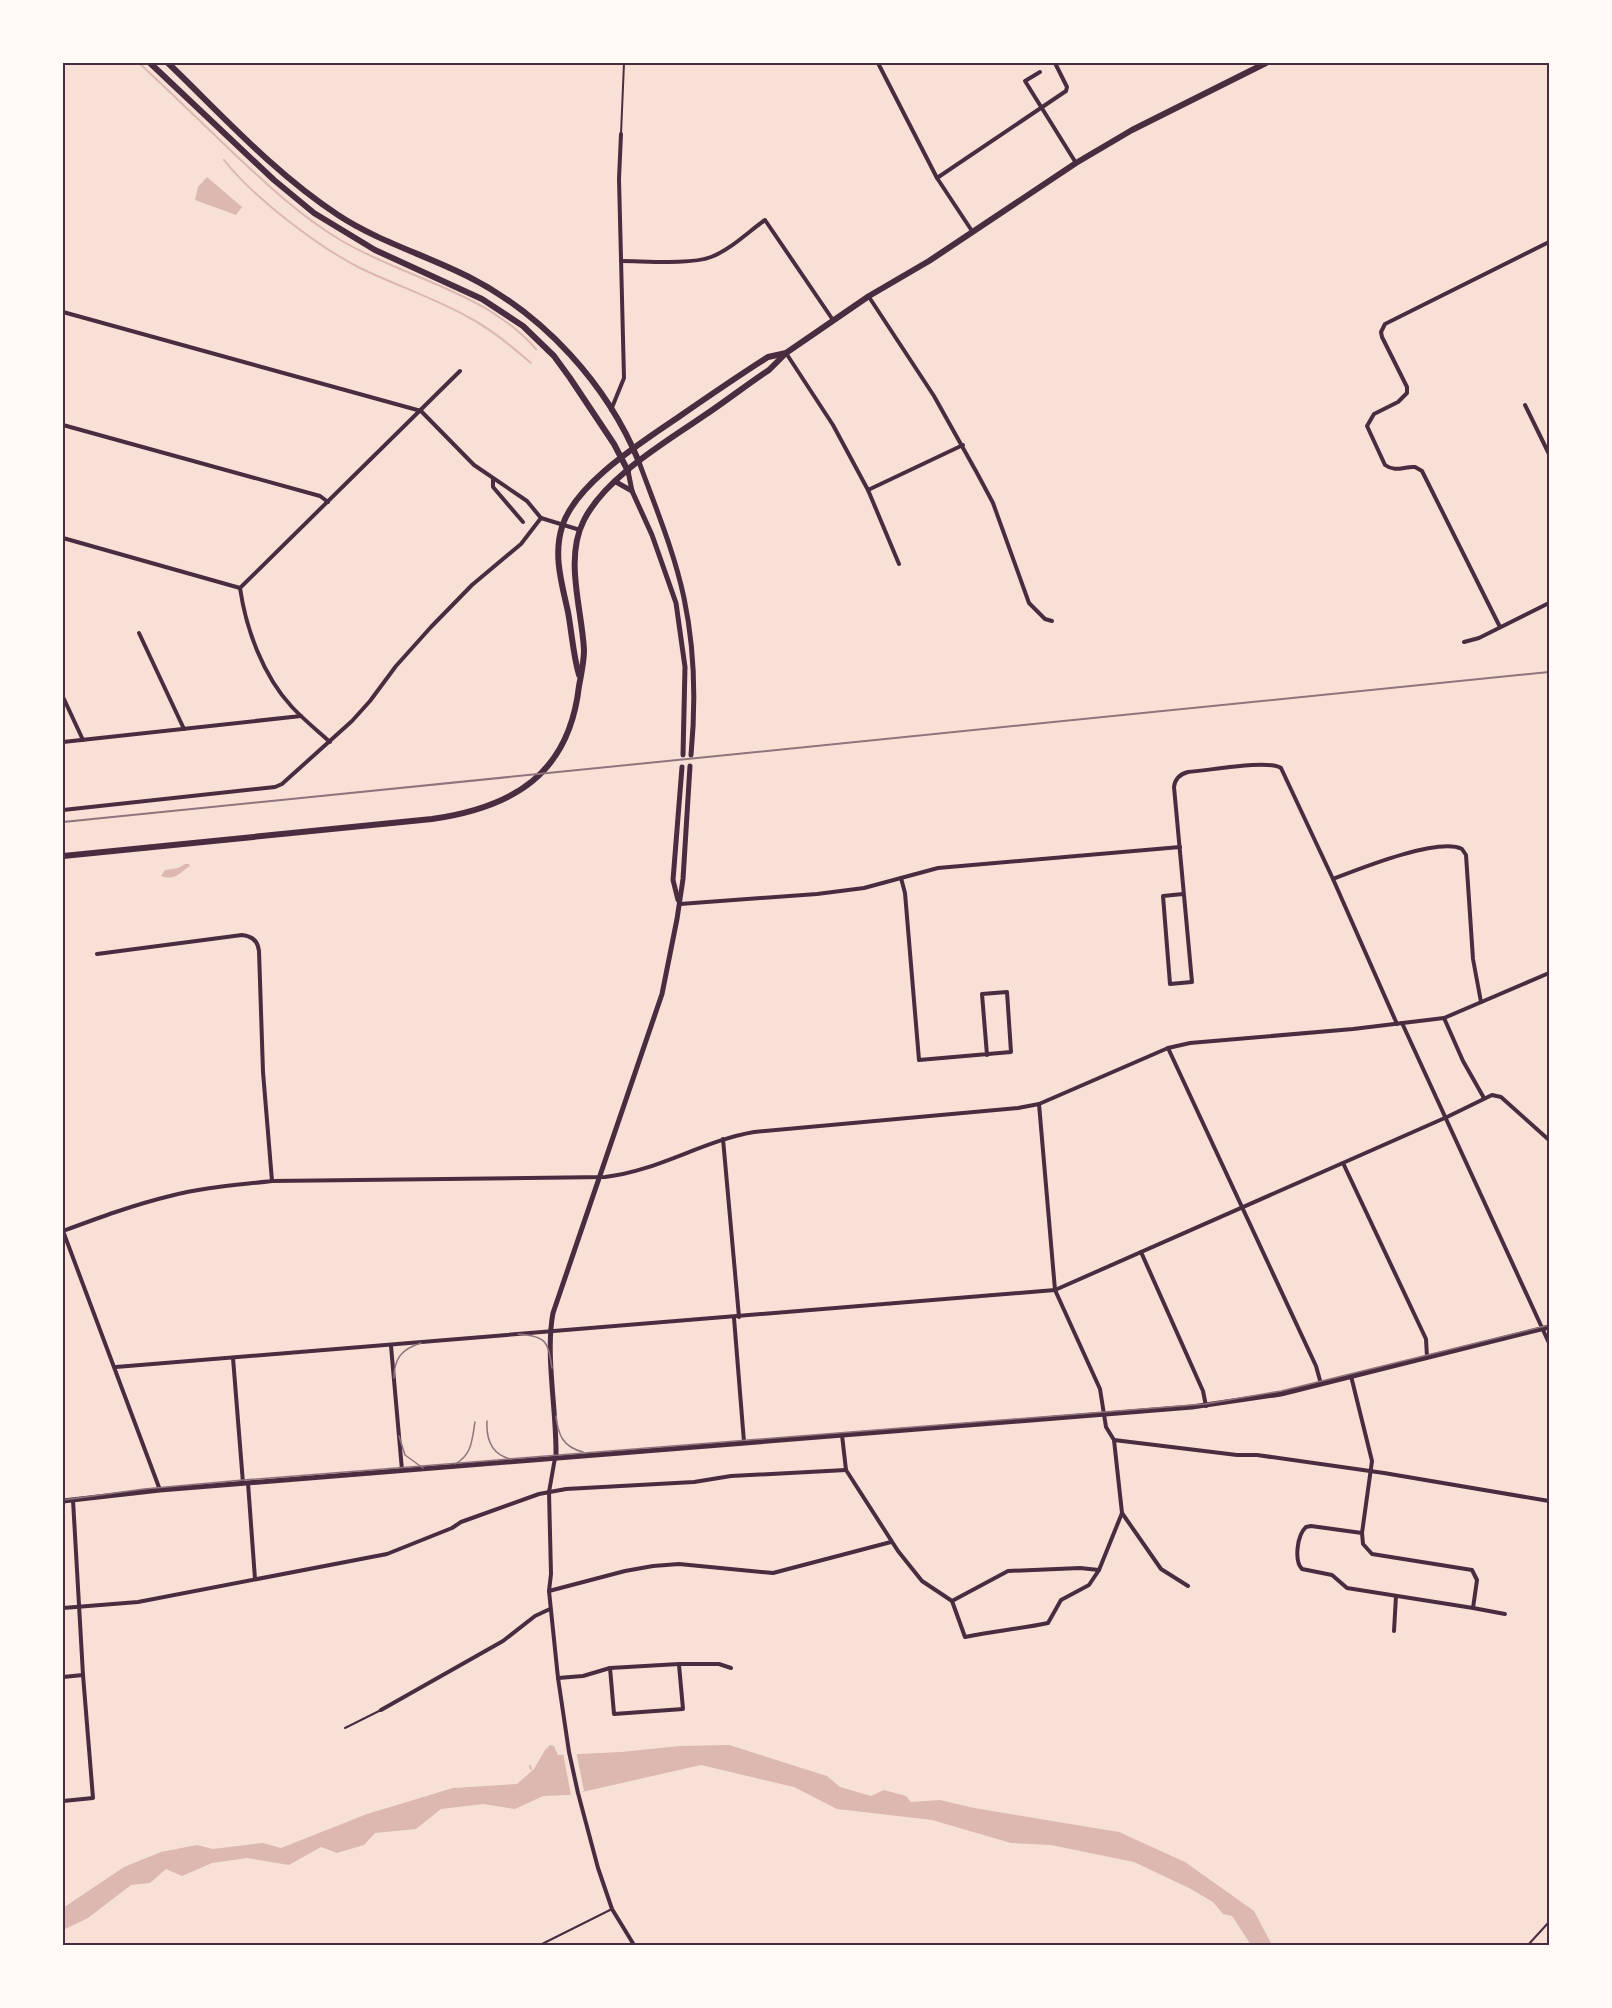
<svg xmlns="http://www.w3.org/2000/svg" width="1612" height="2008" viewBox="0 0 1612 2008" font-family="'Exo 2',sans-serif">
<style>
.water{fill:#dcb8b0}
.pier{fill:#f7e1d7}
.lines{fill:none;stroke-linecap:round;stroke-linejoin:round}
.stream{stroke:#dcb8b0;stroke-width:2}
.service{stroke:#4a2c40;stroke-width:2}
.minor{stroke:#4a2c40;stroke-width:4}
.secondary{stroke:#4a2c40;stroke-width:5}
.primary{stroke:#4a2c40;stroke-width:6}
.tram{stroke:#8f747c;stroke-width:1.5}
.rail{stroke:#8f747c;stroke-width:2}
.neatline{fill:none;stroke:#4a2c40;stroke-width:2}
</style>
<rect width="100%" height="100%" fill="#f7e1d7"/>
<g class="water">
<path d="M 207,177 L 242,207 L 236,215 L 195,200 L 198,187 Z"/>
<path d="M 185,864 L 189,864 L 190,866 C 179,873 176,881 161,876 L 165,870 L 178,868 Z"/>
<path d="M 550,1745 L 554,1746 L 558,1755 L 621,1752 L 680,1746 L 729,1745 L 827,1776 L 840,1787 L 871,1796 L 884,1790 L 906,1796 L 911,1802 L 940,1800 L 974,1808 L 1119,1832 L 1185,1862 L 1254,1911 L 1272,1945 L 1251,1945 L 1232,1916 L 1223,1914 L 1213,1902 L 1189,1888 L 1134,1862 L 1051,1845 L 1011,1843 L 932,1820 L 837,1809 L 794,1787 L 701,1765 L 569,1795 L 543,1796 L 515,1809 L 483,1804 L 441,1809 L 416,1829 L 375,1833 L 364,1845 L 337,1853 L 321,1847 L 289,1865 L 247,1858 L 212,1863 L 182,1876 L 166,1869 L 150,1883 L 131,1885 L 88,1918 L 63,1930 L 63,1908 L 124,1867 L 161,1852 L 197,1845 L 213,1849 L 263,1843 L 281,1848 L 367,1814 L 453,1788 L 517,1784 L 534,1769 L 545,1750 Z"/>
</g>
<path class="pier" d="M 576,1751 L 584,1791 L 571,1795 L 563,1753 Z"/>
<g class="lines">
<g class="stream">
<path d="M 139,63 C 168,90 197,118 225,145 C 262,180 298,215 342,241 C 405,278 486,292 536,349"/>
<path d="M 224,160 C 254,198 317,246 360,268 C 395,285 434,298 468,317 C 491,329 511,346 531,363"/>
<path d="M 530,1766 L 531,1769"/>
</g>
<g class="service">
<path d="M 621,134 L 624,63"/>
<path d="M 345,1728 L 381,1710"/>
<path d="M 540,1945 L 612,1909"/>
<path d="M 1528,1945 L 1549,1922"/>
</g>
<g class="minor">
<path d="M 878,63 L 937,178 L 972,231"/>
<path d="M 1040,72 L 1025,81 L 1076,163"/>
<path d="M 937,178 L 1066,91 L 1067,87 L 1055,63"/>
<path d="M 621,261 C 645,261 690,265 711,257 C 730,250 748,232 765,220 L 833,320"/>
<path d="M 869,297 L 934,396 L 977,473 L 993,503 L 1029,603 L 1045,619 L 1052,621"/>
<path d="M 63,312 L 421,411 L 474,465 L 527,501 L 541,518"/>
<path d="M 786,353 L 833,425 L 868,490 L 899,564"/>
<path d="M 1525,405 L 1549,454"/>
<path d="M 611,410 L 624,378 L 619,179 L 621,134"/>
<path d="M 63,425 L 320,496 L 328,502"/>
<path d="M 493,479 L 493,487 L 523,522"/>
<path d="M 868,490 L 963,445"/>
<path d="M 541,518 L 580,530"/>
<path d="M 63,538 L 240,588"/>
<path d="M 240,588 L 460,371"/>
<path d="M 240,588 C 246,629 263,676 292,707 C 304,720 318,731 330,742"/>
<path d="M 1500,627 L 1422,471 L 1415,467 C 1404,466 1396,473 1385,465 L 1367,426 L 1374,414 L 1398,402 L 1407,393 L 1407,387 L 1382,337 L 1381,332 L 1385,324 L 1549,242"/>
<path d="M 139,633 L 184,729"/>
<path d="M 1464,642 L 1479,638 L 1549,603"/>
<path d="M 63,697 L 83,740"/>
<path d="M 63,742 L 301,716"/>
<path d="M 63,810 L 275,787 L 282,784 L 352,721 L 370,701 L 396,666 L 431,627 L 472,585 L 521,544 L 541,518"/>
<path d="M 901,878 L 905,893 L 919,1060 L 1011,1052 L 1007,992 L 982,994 L 987,1055"/>
<path d="M 1333,879 C 1359,869 1438,837 1462,849 L 1466,855 L 1473,959 L 1481,1002"/>
<path d="M 1183,894 L 1163,896 L 1170,984 L 1192,982 L 1174,787 C 1175,779 1180,774 1188,772 C 1207,771 1268,759 1281,768 L 1333,879 L 1397,1024"/>
<path d="M 680,904 L 817,894 L 864,888 L 938,868 L 1180,847"/>
<path d="M 97,954 L 242,935 C 252,936 258,941 259,951 L 263,1072 L 272,1181"/>
<path d="M 1444,1018 L 1463,1061 L 1484,1098"/>
<path d="M 1402,1023 L 1549,1343"/>
<path d="M 1168,1048 L 1316,1366 L 1321,1384"/>
<path d="M 1039,1104 L 1055,1290 L 1100,1389 L 1106,1427 L 1114,1440 L 1237,1455 L 1257,1455 L 1384,1473 L 1549,1501"/>
<path d="M 723,1139 L 739,1317"/>
<path d="M 1343,1163 L 1426,1339 L 1427,1357"/>
<path d="M 63,1231 C 98,1218 133,1205 170,1196 C 203,1187 238,1185 272,1181 L 605,1177 C 658,1171 702,1141 754,1132 L 1018,1108 L 1039,1104 L 1168,1048 L 1190,1043 L 1353,1029 L 1444,1018 L 1549,973"/>
<path d="M 63,1231 L 160,1490"/>
<path d="M 1141,1252 L 1203,1391 L 1206,1406"/>
<path d="M 734,1318 L 744,1442"/>
<path d="M 391,1346 L 402,1470"/>
<path d="M 233,1358 L 243,1483"/>
<path d="M 116,1367 L 1055,1290 L 1447,1117 L 1492,1095 L 1501,1097 L 1549,1140"/>
<path d="M 1351,1376 L 1372,1461 L 1362,1533"/>
<path d="M 842,1435 L 846,1470 L 898,1551 L 922,1581 L 952,1601 L 965,1637 C 993,1631 1020,1629 1048,1623 L 1061,1600 L 1089,1585 L 1099,1570 L 1122,1513 L 1114,1440"/>
<path d="M 555,1458 L 549,1492 L 551,1574 L 549,1591 L 558,1678 L 569,1752 L 578,1793 L 598,1868 L 612,1909 L 634,1945"/>
<path d="M 248,1483 L 255,1579"/>
<path d="M 1122,1513 L 1161,1569 L 1188,1586"/>
<path d="M 1311,1526 L 1362,1533 L 1363,1544 L 1372,1554 L 1472,1570 L 1477,1580 L 1473,1608 L 1347,1588 L 1332,1575 L 1302,1569 C 1294,1561 1297,1535 1306,1527 Z"/>
<path d="M 549,1591 L 625,1571 L 653,1566 L 679,1564 L 773,1573 L 891,1542"/>
<path d="M 952,1601 L 1008,1571 L 1080,1568 L 1099,1570"/>
<path d="M 63,1608 L 138,1602 L 387,1554 L 452,1528 L 461,1522 L 539,1494 L 566,1489 L 694,1482 L 731,1476 L 846,1470"/>
<path d="M 1473,1608 L 1505,1614"/>
<path d="M 1394,1631 L 1396,1596"/>
<path d="M 610,1668 L 614,1714 L 683,1709 L 679,1665"/>
<path d="M 63,1677 L 83,1675"/>
<path d="M 558,1678 L 583,1676 L 610,1668 L 679,1664 L 719,1664 L 731,1668"/>
<path d="M 381,1710 L 503,1641 L 535,1616 L 550,1609"/>
<path d="M 63,1801 L 93,1798 L 83,1675 L 73,1500"/>
</g>
<g class="secondary">
<path d="M 639,462 C 655,506 674,551 684,598 C 695,650 696,702 691,755"/>
<path d="M 628,471 L 632,491 L 652,535 L 676,603 L 685,667 L 683,755"/>
<path d="M 616,482 L 632,491"/>
<path d="M 678,900 L 673,880 L 682,767"/>
<path d="M 556,1457 C 557,1412 545,1355 553,1313 L 662,994 L 677,919 L 683,879 L 690,766"/>
<path d="M 63,1501 L 160,1490 L 1192,1407 L 1281,1394 L 1549,1327"/>
</g>
<g class="primary">
<path d="M 150,63 L 274,180 L 314,213 L 375,250 L 482,299 L 523,326 L 554,356 L 570,378 L 614,444 L 628,471"/>
<path d="M 168,63 C 222,115 274,173 338,215 C 379,242 426,255 469,277 C 544,315 607,384 639,462"/>
<path d="M 579,675 C 573,654 572,634 568,612 C 562,584 553,556 562,527 C 575,483 644,441 680,416 C 709,396 738,376 768,357 L 786,353"/>
<path d="M 63,856 L 432,819 C 514,807 569,774 579,686 C 581,675 584,662 584,650 C 582,609 564,559 584,520 C 606,477 663,444 702,417 C 725,402 746,385 769,370 L 786,353 L 869,296 L 929,261 L 1076,163 L 1132,130 L 1266,63"/>
</g>
<g class="tram">
<path d="M 518,1334 C 546,1336 548,1341 552,1368"/>
<path d="M 394,1378 C 394,1358 402,1349 421,1343"/>
<path d="M 556,1416 C 558,1435 563,1447 583,1452"/>
<path d="M 487,1421 C 486,1439 491,1454 510,1459"/>
<path d="M 399,1436 L 405,1455 L 423,1468"/>
<path d="M 455,1464 C 472,1455 472,1440 475,1422"/>
<path d="M 63,1500 L 144,1489 L 243,1480 L 1205,1404 L 1281,1391 L 1549,1325"/>
</g>
<path class="rail" d="M 63,822 L 1549,672"/>
</g>
<rect width="1612" height="2008" fill="none" stroke="#fffaf5" stroke-width="129"/>
<rect x="64" y="64" width="1484" height="1880" class="neatline"/>
</svg>
